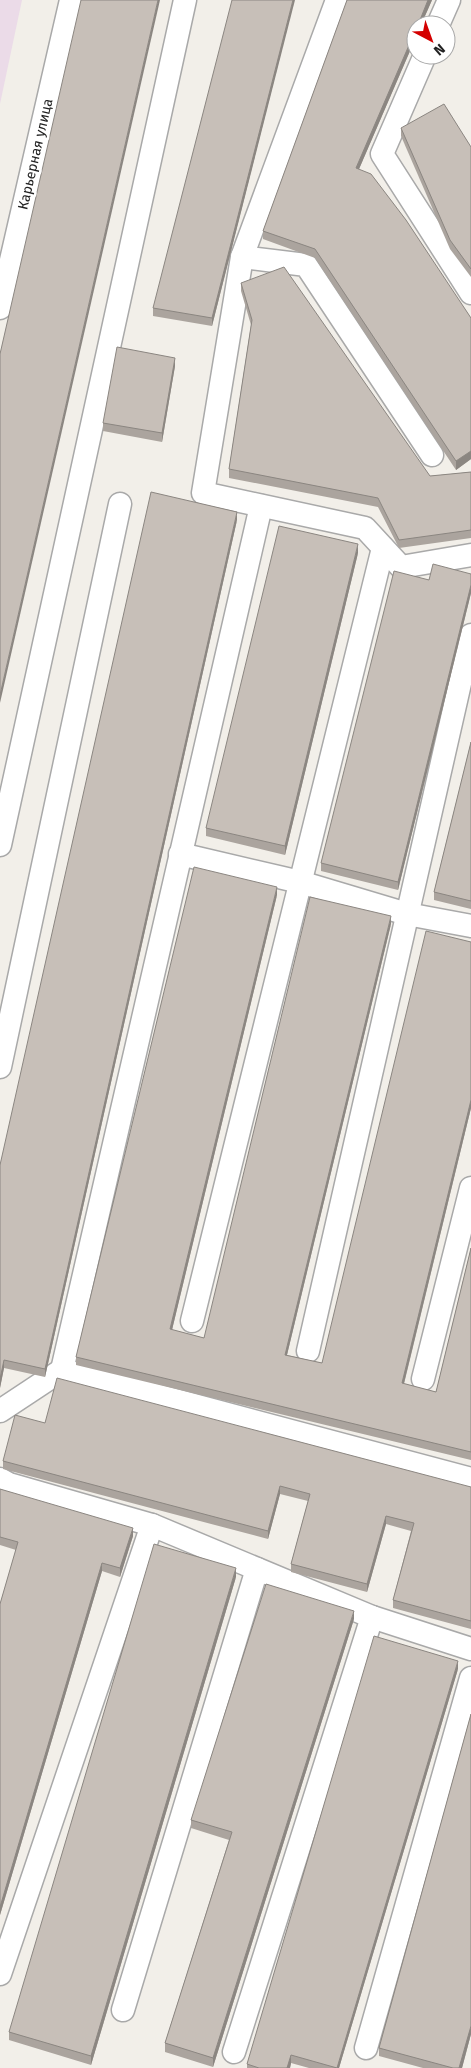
<svg xmlns="http://www.w3.org/2000/svg" width="471" height="2068" viewBox="0 0 471 2068" font-family="'Fira Sans',sans-serif">
<style>
.industrial{fill:#ebdbe8}
.lines{fill:none;stroke-linecap:round;stroke-linejoin:round}
.service-casing{stroke:#a9a9a9;stroke-width:25}
.service{stroke:#fff;stroke-width:22}
.wall{fill:#aba49e}
.shaded-wall{fill:#8b8681}
.building{fill:#c7bfb8;stroke:#8b8681}
.labels{text-anchor:middle;stroke-width:5;stroke-linejoin:round;paint-order:stroke}
.street-label{font-size:14px;fill:#222;stroke:#fff}
</style>
<rect width="100%" height="100%" fill="#f2efe9"/>
<path class="industrial" d="M 0,0 L 22,0 L 0,104 Z"/>
<g class="lines">
<g class="service-casing">
<g id="service">
<path d="M 337,0 L 242,257 L 306,265 L 432,455"/>
<path d="M 438,25 L 449,0"/>
<path d="M 425,55 L 382,154 L 471,293"/>
<path d="M 242,257 L 203,493 L 365,528 L 401,567 L 471,555"/>
<path d="M 0,308 L 71,0"/>
<path d="M 0,845 L 185,0"/>
<path d="M 180,854 L 300,882 L 407,914 L 471,926"/>
<path d="M 0,1067 L 120,504"/>
<path d="M 192,1321 L 383,548"/>
<path d="M 308,1351 L 471,635"/>
<path d="M 62,1370 L 261,506"/>
<path d="M 423,1379 L 471,1188"/>
<path d="M 0,1411 L 62,1370 L 471,1479"/>
<path d="M 0,1479 L 9,1484 L 152,1525 L 0,1974"/>
<path d="M 152,1525 L 372,1617 L 471,1649"/>
<path d="M 123,2010 L 257,1569"/>
<path d="M 366,2048 L 471,1678"/>
<path d="M 234,2052 L 372,1617"/>
</g>
</g>
<use href="#service" class="service"/>
</g>
<g class="wall">
<path d="M 347,0 L 432,0 L 421,25 L 416,25 L 416,37 L 359,169 L 471,318 L 471,459 L 456,470 L 315,258 L 263,239 L 263,231 Z"/>
<path d="M 293,5 L 212,326 L 153,316 L 153,308 Z"/>
<path d="M 401,128 L 471,147 L 471,277 L 450,249 L 401,136 Z"/>
<path d="M 241,283 L 430,476 L 471,472 L 471,538 L 399,548 L 378,507 L 229,478 L 229,469 L 251,325 L 241,291 Z"/>
<path d="M 175,366 L 162,442 L 103,431 L 103,423 Z"/>
<path d="M 237,520 L 45,1377 L 4,1368 L 0,1388 L 0,1165 Z"/>
<path d="M 358,553 L 285,855 L 206,836 L 206,828 Z"/>
<path d="M 471,574 L 471,593 L 398,890 L 321,871 L 321,863 L 429,580 Z"/>
<path d="M 471,742 L 471,909 L 434,900 L 434,892 Z"/>
<path d="M 277,895 L 172,1330 L 204,1338 L 391,924 L 287,1355 L 322,1363 L 471,942 L 471,1108 L 404,1384 L 436,1392 L 471,1248 L 471,1460 L 76,1365 L 76,1357 Z"/>
<path d="M 45,1423 L 471,1487 L 471,1629 L 393,1608 L 393,1600 L 411,1531 L 386,1524 L 367,1592 L 291,1572 L 291,1564 L 308,1501 L 280,1494 L 268,1539 L 3,1469 L 3,1461 Z"/>
<path d="M 0,1489 L 133,1536 L 120,1577 L 102,1571 L 0,1915 L 0,1604 L 16,1550 L 0,1545 Z"/>
<path d="M 236,1577 L 91,2065 L 9,2040 L 9,2032 Z"/>
<path d="M 354,1619 L 213,2067 L 165,2052 L 165,2043 L 229,1840 L 191,1828 L 191,1820 Z"/>
<path d="M 458,1669 L 339,2068 L 309,2068 L 291,2063 L 290,2068 L 247,2068 L 247,2064 Z"/>
<path d="M 471,1714 L 471,2034 L 462,2068 L 423,2068 L 379,2056 L 379,2048 Z"/>
</g>
<g class="shaded-wall">
<path d="M 158,0 L 160,0 L 0,703 L 0,695 Z"/>
<path d="M 293,0 L 295,0 L 212,326 L 212,318 Z"/>
<path d="M 428,0 L 432,0 L 421,25 L 418,25 Z"/>
<path d="M 416,29 L 416,37 L 356,176 L 356,168 Z"/>
<path d="M 175,358 L 175,366 L 162,442 L 162,433 Z"/>
<path d="M 471,451 L 471,459 L 456,470 L 456,461 Z"/>
<path d="M 237,512 L 237,520 L 45,1377 L 45,1369 Z"/>
<path d="M 358,544 L 358,553 L 285,855 L 285,846 Z"/>
<path d="M 471,585 L 471,593 L 398,890 L 398,882 Z"/>
<path d="M 277,887 L 277,895 L 170,1338 L 170,1329 Z"/>
<path d="M 391,916 L 391,924 L 285,1363 L 285,1355 Z"/>
<path d="M 471,1100 L 471,1108 L 402,1391 L 402,1383 Z"/>
<path d="M 4,1360 L 4,1368 L 0,1388 L 0,1379 Z"/>
<path d="M 280,1486 L 280,1494 L 268,1539 L 268,1531 Z"/>
<path d="M 386,1516 L 386,1524 L 367,1592 L 367,1584 Z"/>
<path d="M 133,1528 L 133,1536 L 120,1577 L 120,1568 Z"/>
<path d="M 102,1563 L 102,1571 L 0,1915 L 0,1907 Z"/>
<path d="M 236,1568 L 236,1577 L 91,2065 L 91,2056 Z"/>
<path d="M 354,1611 L 354,1619 L 213,2067 L 213,2058 Z"/>
<path d="M 458,1661 L 458,1669 L 339,2068 L 337,2068 Z"/>
<path d="M 471,2026 L 471,2034 L 462,2068 L 459,2068 Z"/>
<path d="M 291,2055 L 291,2063 L 290,2068 L 287,2068 Z"/>
</g>
<g class="building">
<path d="M 81,0 L 158,0 L 0,695 L 0,354 Z"/>
<path d="M 232,0 L 293,0 L 212,318 L 153,308 Z"/>
<path d="M 347,0 L 428,0 L 418,25 L 416,25 L 416,29 L 356,168 L 371,174 L 406,220 L 471,318 L 471,451 L 456,461 L 315,249 L 263,231 Z"/>
<path d="M 444,104 L 471,147 L 471,269 L 450,240 L 401,128 Z"/>
<path d="M 284,267 L 430,476 L 471,472 L 471,530 L 399,540 L 378,498 L 229,469 L 252,320 L 241,283 Z"/>
<path d="M 117,347 L 175,358 L 162,433 L 103,423 Z"/>
<path d="M 151,492 L 237,512 L 45,1369 L 4,1360 L 0,1379 L 0,1165 Z"/>
<path d="M 279,526 L 358,544 L 285,846 L 206,828 Z"/>
<path d="M 433,564 L 471,574 L 471,585 L 398,882 L 321,863 L 394,571 L 429,580 Z"/>
<path d="M 471,742 L 471,901 L 434,892 Z"/>
<path d="M 194,867 L 277,887 L 170,1329 L 204,1338 L 310,897 L 391,916 L 285,1355 L 322,1363 L 426,931 L 471,942 L 471,1100 L 402,1383 L 436,1392 L 471,1248 L 471,1452 L 76,1357 Z"/>
<path d="M 57,1378 L 471,1487 L 471,1621 L 393,1600 L 414,1523 L 386,1516 L 367,1584 L 291,1564 L 310,1494 L 280,1486 L 268,1531 L 3,1461 L 15,1415 L 45,1423 Z"/>
<path d="M 0,1489 L 133,1528 L 120,1568 L 102,1563 L 0,1907 L 0,1604 L 18,1542 L 0,1537 Z"/>
<path d="M 154,1544 L 236,1568 L 91,2056 L 9,2032 Z"/>
<path d="M 266,1584 L 354,1611 L 213,2058 L 165,2043 L 232,1832 L 191,1820 Z"/>
<path d="M 374,1636 L 458,1661 L 337,2068 L 291,2055 L 287,2068 L 259,2068 L 247,2064 Z"/>
<path d="M 471,1714 L 471,2026 L 459,2068 L 453,2068 L 379,2048 Z"/>
</g>
<g class="labels">
<g class="street-label">
<text transform="translate(35 154) rotate(-77)" y="5">Карьерная улица</text>
</g>
</g>
<g transform="translate(431 40) rotate(139)"><circle r="24" fill="#ffffff" stroke="#a7a7a7"/>
<path d="M0-4L9 19L0 12L-9 19Z" fill="#d40000"/>
<text y="-8" font-size="14" font-weight="bold" text-anchor="middle" fill="#222222">N</text>
</g>
</svg>
